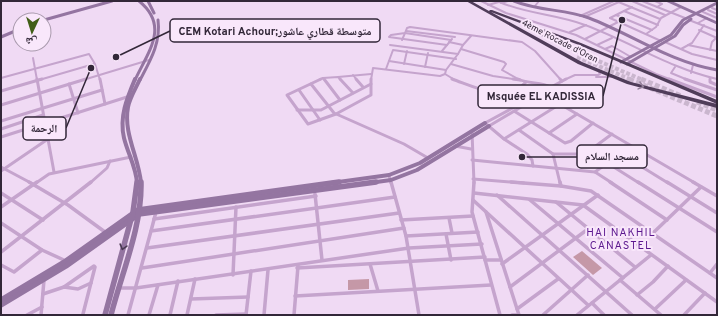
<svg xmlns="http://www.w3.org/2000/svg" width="718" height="316" viewBox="0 0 718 316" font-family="Overpass,'Noto Naskh Arabic',sans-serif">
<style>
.green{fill:#c598a7}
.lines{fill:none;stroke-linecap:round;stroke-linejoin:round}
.highway-tunnel-far1{stroke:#cab6ce;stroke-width:4;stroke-dasharray:4 2;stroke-linecap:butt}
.highway-tunnel{stroke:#cab6ce;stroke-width:5;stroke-dasharray:5 2.5;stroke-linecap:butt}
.street-far2{stroke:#c5a4cd;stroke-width:2}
.street-far1{stroke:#c5a4cd;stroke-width:3}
.street{stroke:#c5a4cd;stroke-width:3.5}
.secondary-far2{stroke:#9475a1;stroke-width:3}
.secondary-far1{stroke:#9475a1;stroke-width:4}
.secondary{stroke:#9475a1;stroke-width:5.5}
.highway{fill:#503d5a;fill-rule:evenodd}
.oneway{stroke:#94819a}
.oneway2{stroke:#4a3a52}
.labels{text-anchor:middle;stroke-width:4;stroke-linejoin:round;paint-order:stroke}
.far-street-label{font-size:9px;fill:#322738;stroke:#f9e7fb}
.neighbourhood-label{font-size:11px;letter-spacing:1px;fill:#5c188f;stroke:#f9e7fb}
.leader{fill:none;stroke:#322738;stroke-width:1.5}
.callout-dot{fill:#322738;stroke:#f9e7fb;stroke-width:1.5}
.callout{fill:#f9e7fb;stroke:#322738;stroke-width:1.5}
.callout-label{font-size:11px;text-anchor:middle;font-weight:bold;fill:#322738}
</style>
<rect width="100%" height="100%" fill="#f0daf4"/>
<g class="green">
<path d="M 582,251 L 602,268 L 593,275 L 573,257 Z"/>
<path d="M 369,279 L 369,289 L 348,290 L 348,280 Z"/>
</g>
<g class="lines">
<g class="highway-tunnel-far1">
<path d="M 582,54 L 643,80"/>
<path d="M 577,57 L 632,80"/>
</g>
<g class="highway-tunnel">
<path d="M 629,79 L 717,116"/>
<path d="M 641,79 L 681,96"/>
<path d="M 697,102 L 717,110"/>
</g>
<g class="street-far2">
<path d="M 481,1 L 506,13 L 576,35 L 656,74 L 672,80"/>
<path d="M 497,1 C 525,14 556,14 585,25 C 631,42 669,68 717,79"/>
<path d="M 616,1 L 660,19"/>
<path d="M 632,1 L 665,15"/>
<path d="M 642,1 L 685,18"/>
<path d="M 655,1 L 662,4 L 657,7"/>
<path d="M 501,3 L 508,1"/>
<path d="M 488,5 L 499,2"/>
<path d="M 535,6 L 539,1"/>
<path d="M 712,8 L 717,10"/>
<path d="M 708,10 L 717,14"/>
<path d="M 624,11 L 658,25"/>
<path d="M 703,12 L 717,18"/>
<path d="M 616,15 L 652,30"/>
<path d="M 580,16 L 614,1"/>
<path d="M 584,17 L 619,2"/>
<path d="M 610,18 L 661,41"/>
<path d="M 610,18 L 632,7"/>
<path d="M 689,20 L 717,31"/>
<path d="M 698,23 L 707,18"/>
<path d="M 699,30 L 717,38"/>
<path d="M 406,31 L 455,37"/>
<path d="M 570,32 L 586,25"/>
<path d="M 646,34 L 656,27 L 661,18 L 681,7"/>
<path d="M 585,39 L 618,22"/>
<path d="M 402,40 L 405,33 L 451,40"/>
<path d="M 449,42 L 463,45"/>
<path d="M 665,42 L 692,54 L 717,60"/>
<path d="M 447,45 L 389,37 L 391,35 L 405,33 L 407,28 L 410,27 L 522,42 L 535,51 L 561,80"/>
<path d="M 597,45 L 612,38"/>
<path d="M 688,45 L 717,51"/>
<path d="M 461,49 L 504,62 L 506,64 L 502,70 L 520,80"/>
<path d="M 605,49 L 612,46 L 631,57"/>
<path d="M 681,49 L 692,43 L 704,25"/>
<path d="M 710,50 L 712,42 L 716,38"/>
<path d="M 442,51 L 452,39"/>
<path d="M 458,54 L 463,45 L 471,36"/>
<path d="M 33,58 L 37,80"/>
<path d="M 389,61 L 446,70"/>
<path d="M 404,64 L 407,51"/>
<path d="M 451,64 L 493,76 L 520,80"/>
<path d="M 425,67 L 428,53"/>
<path d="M 675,67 L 671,73 L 688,80"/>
<path d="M 386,69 L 393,50 L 456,59"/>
<path d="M 691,73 L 693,65"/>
<path d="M 445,74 L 455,80"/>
<path d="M 353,75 L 357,80"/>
<path d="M 338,77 L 371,74"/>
<path d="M 596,77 L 614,77"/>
<path d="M 1,78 L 89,54 L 95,64 L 100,80"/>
<path d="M 323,78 L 325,80"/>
<path d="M 710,78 L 710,80"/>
<path d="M 39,80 L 94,64"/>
<path d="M 83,80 L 149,60"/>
<path d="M 319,80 L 323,78 L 338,77 L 341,80"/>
<path d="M 371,80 L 373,68 L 440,76 L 445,74 L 446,70 L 458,54 L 390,45"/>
<path d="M 564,80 L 575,75 L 598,75 L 600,74 L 598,70"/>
</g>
<g class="street-far1">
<path d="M 37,79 L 54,172"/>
<path d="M 100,79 L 105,104"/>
<path d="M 321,79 L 287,95 L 308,124 L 336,114 L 371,95 L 371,79"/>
<path d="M 324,79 L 340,100"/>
<path d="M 340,79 L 353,93"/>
<path d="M 356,79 L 363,87"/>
<path d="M 452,79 C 475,87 506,104 526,82"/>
<path d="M 513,79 L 520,80"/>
<path d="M 518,79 C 529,84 540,82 551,87"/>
<path d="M 560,79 L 562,81"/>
<path d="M 669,79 L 717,97"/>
<path d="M 685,79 L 717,90"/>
<path d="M 710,79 L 710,82 L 717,85"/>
<path d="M 69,84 L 78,113"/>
<path d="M 311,84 L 334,113 L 404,144 L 428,158"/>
<path d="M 299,90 L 320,120"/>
<path d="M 1,91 L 42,79"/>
<path d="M 541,93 L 695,183"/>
<path d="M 1,105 L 86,79"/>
<path d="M 297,110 L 321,110 L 371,84"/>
<path d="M 514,111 L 565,143 L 571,141 L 593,123"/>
<path d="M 1,121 L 102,90"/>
<path d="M 489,126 L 553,88"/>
<path d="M 1,129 L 43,115"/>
<path d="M 519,130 L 553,154 L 585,154 L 612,134"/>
<path d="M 472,132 L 474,183"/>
<path d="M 549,133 L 577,114"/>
<path d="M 1,137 L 127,97"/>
<path d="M 504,139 L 560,104"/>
<path d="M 455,146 L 471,149"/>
<path d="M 553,154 L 560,183"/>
<path d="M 621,154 L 668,183"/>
<path d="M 472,160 L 595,172 L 631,146"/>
<path d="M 609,164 L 639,183"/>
<path d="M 533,166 L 532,160 L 527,154 L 504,139 L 485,123 L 566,79"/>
<path d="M 1,167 L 31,183"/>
<path d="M 1,171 L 48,139"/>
<path d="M 595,172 L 612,183"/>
<path d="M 389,175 L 391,183"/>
<path d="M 473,179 L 524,183"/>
<path d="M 36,183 L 49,174 L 131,157"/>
<path d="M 90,183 L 107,168 L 110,161"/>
</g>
<g class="street">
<path d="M 29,182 L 68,205 L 105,232"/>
<path d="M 391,182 L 406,236 L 419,315"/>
<path d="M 474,182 L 472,212 L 500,315"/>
<path d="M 511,182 L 561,186 L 591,191 L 717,278"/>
<path d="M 560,182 L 561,186"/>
<path d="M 610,182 L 667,220"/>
<path d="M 638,182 L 717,232"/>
<path d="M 667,182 L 717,213"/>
<path d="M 693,182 L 717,196"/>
<path d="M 1,193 L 43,220"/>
<path d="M 474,193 L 583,205 L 717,302"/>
<path d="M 315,194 L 322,260"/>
<path d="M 497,195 L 632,315"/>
<path d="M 473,200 L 588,305"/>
<path d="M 530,200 L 623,278"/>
<path d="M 556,202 L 635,267"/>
<path d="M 1,207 L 37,182"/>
<path d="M 486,212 L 519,315"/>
<path d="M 449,218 L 452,233"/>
<path d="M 154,219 L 316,196"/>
<path d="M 401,220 L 473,216"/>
<path d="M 1,223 L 42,250 L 66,261"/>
<path d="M 151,231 L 156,212"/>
<path d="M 653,233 L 701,187"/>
<path d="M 446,234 L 451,260"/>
<path d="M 406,236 L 478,232"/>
<path d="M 147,248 L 399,213"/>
<path d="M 1,252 L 91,182"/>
<path d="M 485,260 L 501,260"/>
<path d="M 370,264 L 378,291"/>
<path d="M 502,264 L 598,195"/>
<path d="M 1,265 L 14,272 L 42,250"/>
<path d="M 142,268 L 404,228"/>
<path d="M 297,268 L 485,257"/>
<path d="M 710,273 L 717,264"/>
<path d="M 233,275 L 236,207"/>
<path d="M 620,280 L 661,315"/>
<path d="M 64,287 L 94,266 L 95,267 L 83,314"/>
<path d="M 510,287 L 588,229"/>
<path d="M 119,288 L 136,288 L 409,248 L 482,244"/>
<path d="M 43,294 L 64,287 L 78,289 L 91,283"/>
<path d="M 637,295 L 653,282 L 668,266"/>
<path d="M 295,296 L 491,285"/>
<path d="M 191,299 L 248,297"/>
<path d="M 592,303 L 604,315"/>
<path d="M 517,309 L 558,279"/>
<path d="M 655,309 L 686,280"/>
<path d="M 27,315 L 42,307"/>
<path d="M 41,315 L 44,280"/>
<path d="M 128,315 L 151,231 L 395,197"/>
<path d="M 149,315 L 158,285"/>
<path d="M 170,315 L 178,281"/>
<path d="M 187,315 L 195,279"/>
<path d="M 216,315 L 246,314"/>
<path d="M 246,315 L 251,271"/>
<path d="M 264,315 L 268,270"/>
<path d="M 294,315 L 298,266"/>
<path d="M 512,315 L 519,315"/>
<path d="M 543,315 L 588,275"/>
<path d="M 577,315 L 651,255"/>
<path d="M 684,315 L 705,293"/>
</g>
<g class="secondary-far2">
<path d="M 148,1 L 154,13"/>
<path d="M 514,1 C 538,11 565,9 589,18 C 633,35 670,62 717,70"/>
<path d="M 668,1 L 717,23"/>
<path d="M 44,20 L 112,1"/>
<path d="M 1,37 L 20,29"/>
<path d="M 621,62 L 671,35 L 683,20 L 717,3"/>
<path d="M 627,64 L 675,36 L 683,25 L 691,19"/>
<path d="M 135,80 C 148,52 170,26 139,1"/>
<path d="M 140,80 C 150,61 161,43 158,20"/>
</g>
<g class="secondary-far1">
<path d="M 135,79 C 127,98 119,117 124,138 C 128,154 136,167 137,183"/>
<path d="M 140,79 C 136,88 130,97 128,107 C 123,133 139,158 141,183"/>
<path d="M 331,183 L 389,175 L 420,163 L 485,123"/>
<path d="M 369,183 L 391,180 L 417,170 L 489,126"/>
</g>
<g class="secondary">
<path d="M 1,300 L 66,261 L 138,210 L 339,182"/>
<path d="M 1,305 L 66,266 L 139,214 L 376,182"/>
<path d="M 105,315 L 133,212 L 137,182"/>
<path d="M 111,315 C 122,272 142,227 141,182"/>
</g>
<g class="highway">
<path d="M 466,1 L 471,1 L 489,11 L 490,10 L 492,10 L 581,43 L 717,100 L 717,104 L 579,45 L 491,12 L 582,62 L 631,82 L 717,104 L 717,108 L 627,84 L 578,64 Z"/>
<path d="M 527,27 L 529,27 L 584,54 L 582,55 L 581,55 L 527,29 Z"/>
</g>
</g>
<defs><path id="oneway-chevron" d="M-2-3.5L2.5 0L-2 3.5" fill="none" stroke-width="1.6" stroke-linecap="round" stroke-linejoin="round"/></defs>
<use class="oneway" href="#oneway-chevron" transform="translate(641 86) rotate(15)"/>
<use class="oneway2" href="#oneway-chevron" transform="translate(123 247) rotate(106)"/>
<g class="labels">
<g class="far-street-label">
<text transform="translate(560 41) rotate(27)" y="3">4ème Rocade d'Oran</text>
</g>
<g class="neighbourhood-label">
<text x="621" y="236">HAI NAKHIL<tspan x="621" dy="13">CANASTEL</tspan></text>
</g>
</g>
<path class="leader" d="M116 57L170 31M622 20L603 96M91 68L66 128M522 157L577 157"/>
<g class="callout-dot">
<circle cx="116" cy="57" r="4"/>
<circle cx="622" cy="20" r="4"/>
<circle cx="91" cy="68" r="4"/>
<circle cx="522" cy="157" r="4"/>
</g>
<g class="callout">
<rect x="170" y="19" width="210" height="23" rx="4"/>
<rect x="478" y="85" width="125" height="23" rx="4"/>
<rect x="23" y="117" width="43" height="23" rx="4"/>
<rect x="577" y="145" width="70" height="23" rx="4"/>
</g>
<g class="callout-label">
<text x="275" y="35">CEM Kotari Achour;متوسطة قطاري عاشور</text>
<text x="541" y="100">Msquée EL KADISSIA</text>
<text x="44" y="132">الرحمة</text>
<text x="612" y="160">مسجد السلام</text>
</g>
<rect width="718" height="316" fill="none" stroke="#322738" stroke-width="4"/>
<g transform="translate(32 32) rotate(184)"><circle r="19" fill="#f9e7fb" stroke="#a99aad"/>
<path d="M0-3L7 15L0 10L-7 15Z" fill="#425e18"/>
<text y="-6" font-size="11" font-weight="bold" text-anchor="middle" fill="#322738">ش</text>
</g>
</svg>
